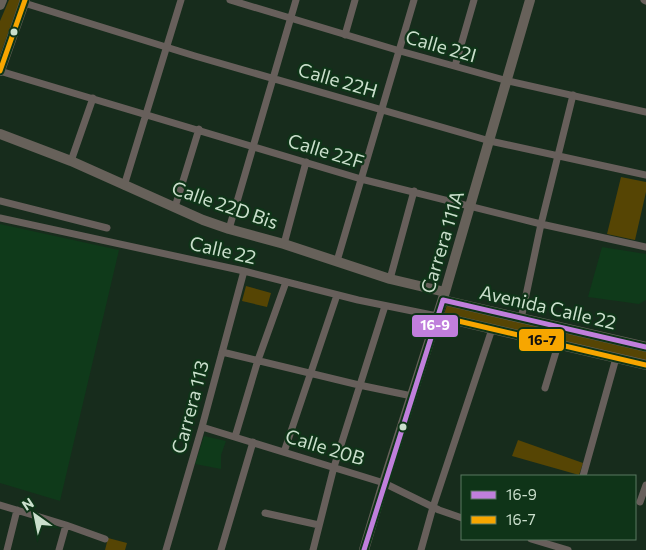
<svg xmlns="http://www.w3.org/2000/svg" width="646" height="550" font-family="Commissioner,sans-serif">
<rect width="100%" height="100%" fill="#172c1c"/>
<path fill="#0f3a1a" d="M0,224L119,250L60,501L0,483Z
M602,247L646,254V300L639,304L588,297Z
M204,436L226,441L221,455V469L195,464Z"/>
<path fill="#564504" d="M9,0H20L0,55V21Z
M621,177L646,182V192L635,240L607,234Z
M246,286L271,293L267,307L242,301Z
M447,305L646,351V362L444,314Z
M518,440L583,463L579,475L512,456Z
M108,538L127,543L125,550H105Z"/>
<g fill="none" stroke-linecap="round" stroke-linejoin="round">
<path stroke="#675f5b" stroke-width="7" d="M230,0L400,51L508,81L646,112
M644,0L646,1
M24,3L195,56L490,141L646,175
M345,35L355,0
M455,66L474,0
M0,71L361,179L541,224L646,247
M71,161L93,98
M124,186L181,0
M0,201L107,228
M175,207L199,129
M0,218L244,271L358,300L437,316
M229,229L296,0
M284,244L306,162
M337,261L414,0
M390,279L414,191
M521,319L541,224L573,95
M222,352L359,385L412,396
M545,388L558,345
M202,427L384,483L439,510L462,518
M235,437L258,360L286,282
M284,452L337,295
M583,476L616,358
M640,502L646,485
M0,505L66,525L105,539
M265,513L319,525
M531,539L568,550
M7,550L17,510
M59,550L66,525
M166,550L202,427L244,271
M221,550L253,442
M313,550L334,467L385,306
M421,550L433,507L492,329"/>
<path stroke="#67615a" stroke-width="10" d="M0,5L2,0
M0,71L25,0
M0,134L71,161L203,220L229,229L284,244L390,279L445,292
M443,300L646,347
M437,316L646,365
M364,550L384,483L445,292L530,0"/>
<defs>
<path id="bus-1" d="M364,550L443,300L646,347"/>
<path id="bus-2" d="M0,71L25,0
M437,316L646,365"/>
</defs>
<use href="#bus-1" stroke="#0f3418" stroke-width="9"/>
<use href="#bus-2" stroke="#0f3418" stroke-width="9"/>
<use href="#bus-1" stroke="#c07fdc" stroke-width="5"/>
<use href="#bus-2" stroke="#f7a600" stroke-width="5"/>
</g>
<g fill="#cadfcc" stroke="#0f3418" stroke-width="2">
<circle cx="14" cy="32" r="4.5"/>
<circle cx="403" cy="427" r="4.5"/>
</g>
<g text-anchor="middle" stroke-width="4.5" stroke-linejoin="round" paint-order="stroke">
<g font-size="19" fill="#cadfcc" stroke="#0f3418">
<text transform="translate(441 46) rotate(16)" y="7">Calle 22I</text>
<text transform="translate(338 80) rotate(16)" y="7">Calle 22H</text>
<text transform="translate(326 151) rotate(17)" y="7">Calle 22F</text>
<text transform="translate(225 205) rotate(19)" y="7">Calle 22D Bis</text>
<text transform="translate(442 242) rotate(-73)" y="7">Carrera 111A</text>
<text transform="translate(223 250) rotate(13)" y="7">Calle 22</text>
<text transform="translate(548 307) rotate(13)" y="7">Avenida Calle 22</text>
<text transform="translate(190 407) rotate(-75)" y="7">Carrera 113</text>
<text transform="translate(325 447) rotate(17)" y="7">Calle 20B</text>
</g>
</g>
<g stroke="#0f3418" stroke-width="2">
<rect x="411" y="314" width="48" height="24" rx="5" fill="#c07fdc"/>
<rect x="518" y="328" width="47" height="24" rx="5" fill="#f7a600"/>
</g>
<g font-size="14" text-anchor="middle" font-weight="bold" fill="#fff">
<text x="435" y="330">16-9</text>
</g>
<g font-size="14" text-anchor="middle" font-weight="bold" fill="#111">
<text x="542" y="345">16-7</text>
</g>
<rect x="461" y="475" width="175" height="65" fill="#0f3418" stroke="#5a7860"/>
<rect x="471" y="491" width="25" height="8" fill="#c07fdc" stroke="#5a7860"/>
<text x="506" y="500" font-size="15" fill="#cadfcc">16-9</text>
<rect x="471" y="516" width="25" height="8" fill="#f7a600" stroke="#5a7860"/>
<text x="506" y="525" font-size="15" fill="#cadfcc">16-7</text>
<g transform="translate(35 515) rotate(327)" stroke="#0f3418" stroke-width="4" paint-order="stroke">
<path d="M0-4L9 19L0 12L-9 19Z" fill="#cadfcc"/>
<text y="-8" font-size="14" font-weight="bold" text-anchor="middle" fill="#cadfcc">N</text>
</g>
</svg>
